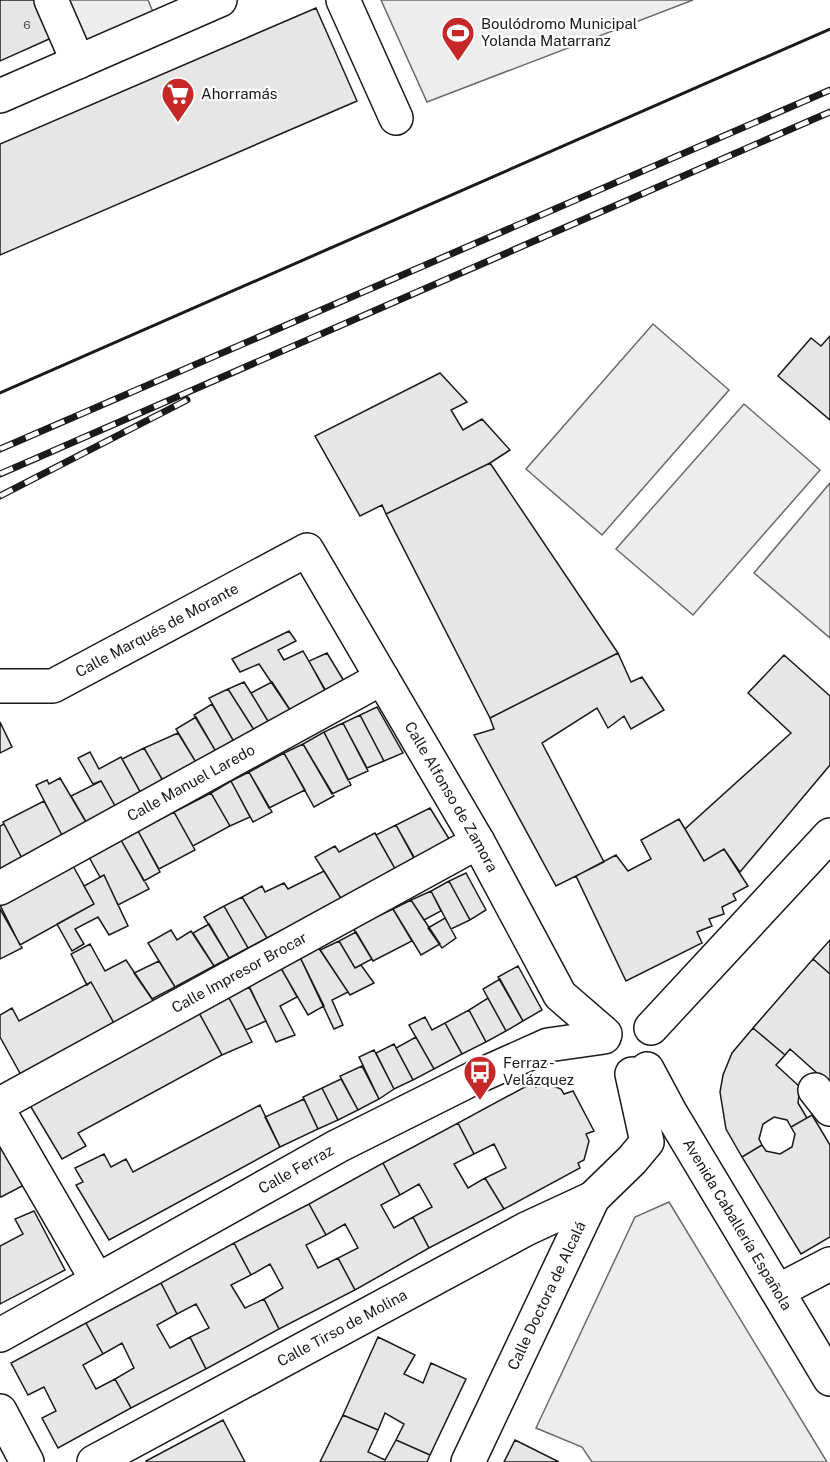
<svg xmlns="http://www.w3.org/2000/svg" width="830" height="1462" font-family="'Public Sans',sans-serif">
<rect width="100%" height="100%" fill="#fff"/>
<path fill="#ededed" stroke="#6a6a6a" stroke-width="1.5" d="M42,0H148L159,26L78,62Z
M381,0H693L427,102Z
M653,324L729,390L602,535L526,469Z
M744,404L820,470L693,615L616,549Z
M830,483V638L754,573Z
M669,1202L827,1462H592L582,1447L536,1428L635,1217Z"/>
<path fill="#e6e6e6" stroke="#1a1a1a" stroke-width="1.5" d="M0,0H42L58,35L0,61Z
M316,8L357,101L0,255V144Z
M830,336V420L778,376L811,338L821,346Z
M440,373L467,402L451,410L463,430L482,419L510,450L490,463L386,514L382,505L360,516L315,436Z
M490,463L618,653L490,718L386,514Z
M289,631L296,641L278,650L284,660L303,651L330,698L296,719L259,664L240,672L232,659Z
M327,653L347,686L328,696L309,661Z
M618,653L631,682L642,677L664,710L631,729L624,716L608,728L597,708L542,743L604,862L556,886L474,735L494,729L490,718Z
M784,655L830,696V765L740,872L724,849L704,861L685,829L791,733L748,693Z
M244,682L251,693L274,731L256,733L228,689Z
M272,682L296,719L274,731L251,693Z
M228,689L256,733L236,745L209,698Z
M212,704L236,745L218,755L194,715Z
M377,707L403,753L384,761L360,715Z
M360,715L384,761L367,768L343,723Z
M196,717L219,757L200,769L176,729Z
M0,722L12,747L0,753Z
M343,723L368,771L348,780L324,732Z
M324,732L351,785L332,794L303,744Z
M178,733L200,769L166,786L144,748Z
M303,744L334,796L314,807L284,753Z
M144,748L166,786L143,797L122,759Z
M90,752L99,769L121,757L143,797L118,811L101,781L93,784L78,758Z
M284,753L305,790L269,808L249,772Z
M249,772L272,812L253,822L231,781Z
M60,778L89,827L65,841L36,785L47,780L49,784Z
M101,781L118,811L89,827L71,796Z
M231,781L250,817L230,826L211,793Z
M211,793L230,826L193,846L174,812Z
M44,801L65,841L24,862L3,822Z
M430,808L451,842L415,860L396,825Z
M174,812L195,850L159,869L138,831Z
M679,819L704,861L724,849L748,886L733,894L736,900L722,907L724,914L709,919L712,926L697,932L702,943L626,981L576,876L616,855L628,871L651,859L641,840Z
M4,824L24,862L0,879V826Z
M396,825L418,864L398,874L376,835Z
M138,831L160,872L144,881L121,840Z
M375,833L398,874L342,900L315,857L335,846L339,852Z
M121,840L149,889L118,905L104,875L100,877L89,857Z
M72,864L94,904L20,945L0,905Z
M324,871L342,900L267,938L242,897L262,886L265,892L284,883L288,889Z
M466,873L486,910L470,920L449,881Z
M104,875L128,926L109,935L98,917L75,929L84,944L72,951L57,924L94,904L84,886Z
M449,881L470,920L451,929L431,891Z
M431,891L441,911L424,920L411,900Z
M242,897L267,938L248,948L224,906Z
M411,900L440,944L421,955L393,909Z
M224,906L248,948L229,958L204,917Z
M0,909L22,948L0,959Z
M393,909L412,941L373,961L353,928Z
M445,918L456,938L442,948L428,928Z
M209,924L229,958L214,966L193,933Z
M171,930L177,940L191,931L214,966L175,987L148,943Z
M356,932L372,959L355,968L339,941Z
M830,940V974L813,959Z
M339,941L355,968L361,965L374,983L350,995L320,950Z
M90,944L105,971L126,960L155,1003L115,1025L91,982L87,985L71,954Z
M317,945L348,992L332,1000L343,1025L334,1029L299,955Z
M299,955L324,1006L308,1015L279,965Z
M813,959L830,974V1091L814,1077L818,1074L790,1049L785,1055L753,1028Z
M159,961L175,987L152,999L134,973Z
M518,966L542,1010L523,1021L498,977Z
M281,968L297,997L280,1006L295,1035L276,1042L248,984Z
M500,979L523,1021L506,1031L483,989Z
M91,982L115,1025L21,1075L0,1037V1015L12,1008L19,1021Z
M249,987L266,1021L246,1030L228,996Z
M228,996L252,1042L222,1055L198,1011Z
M488,998L506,1031L486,1042L469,1010Z
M469,1010L486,1042L462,1054L445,1023Z
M198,1011L222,1055L78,1133L86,1146L62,1159L28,1102Z
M425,1017L432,1030L445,1023L462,1054L434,1069L409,1025Z
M753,1028L785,1055L776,1065L800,1087L798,1103L807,1118L791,1127L787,1120L774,1117L763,1124L759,1139L762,1145L742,1157L726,1129L720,1092L723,1075L732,1053Z
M416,1037L434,1069L413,1080L396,1048Z
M394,1044L413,1080L394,1089L376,1053Z
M374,1050L394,1089L379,1099L359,1057Z
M362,1066L379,1099L358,1110L340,1076Z
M341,1079L358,1110L338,1120L322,1088Z
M534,1082L536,1087L543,1082L561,1089L564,1094L573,1091L594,1131L586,1134L589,1141L584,1160L578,1163L580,1168L504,1209L485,1178L506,1168L494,1144L474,1154L458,1123Z
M322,1088L338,1120L318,1129L303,1097Z
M304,1099L318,1129L280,1147L265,1117Z
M260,1105L280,1147L109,1240L76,1185L83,1182L75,1168L104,1154L111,1167L126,1159L133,1172Z
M812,1115L830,1145V1237L801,1254L742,1157L762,1145L766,1151L780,1154L792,1147L795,1134L791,1127Z
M458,1123L474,1154L454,1164L468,1188L485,1178L504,1209L429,1248L413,1217L432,1207L419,1184L400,1195L383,1163Z
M0,1137L26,1184L1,1197L0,1196Z
M383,1163L400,1195L381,1205L394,1228L413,1217L429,1248L355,1290L338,1258L358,1248L345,1224L326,1235L309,1204Z
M309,1204L326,1235L306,1245L318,1268L338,1258L355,1290L279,1329L264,1299L283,1288L270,1264L251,1275L234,1243Z
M34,1211L65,1270L0,1304V1246L23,1234L15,1219Z
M234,1243L251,1275L231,1285L245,1308L264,1299L279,1329L206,1369L190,1337L209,1328L196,1304L177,1314L161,1283Z
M161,1283L177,1314L157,1325L170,1348L190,1337L206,1369L131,1408L115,1379L134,1368L122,1343L103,1354L86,1323Z
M86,1323L103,1354L83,1365L96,1389L115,1379L131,1408L58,1448L42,1418L56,1411L44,1387L28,1395L11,1363Z
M378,1337L415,1355L404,1374L423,1383L431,1363L466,1379L430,1455L396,1440L404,1424L385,1413L378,1430L343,1415Z
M343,1415L378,1430L368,1452L385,1460L396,1440L430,1455L427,1462H320Z
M223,1420L245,1462H147L146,1461Z
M515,1440L559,1462H504Z"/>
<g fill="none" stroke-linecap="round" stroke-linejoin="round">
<defs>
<g id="minor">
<path d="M51,0L78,62"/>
<path d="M343,0L396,118"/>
<path d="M0,96L220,0"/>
<path id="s1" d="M0,686H53L307,550L478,842L560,995L605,1034"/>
<path id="s2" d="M0,888L382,678"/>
<path d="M651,1028L830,835"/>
<path id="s3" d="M647,1069L670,1112L830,1379"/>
<path d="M815,1090L830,1109"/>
<path id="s4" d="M0,1104L478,842"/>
<path d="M0,1113L97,1280"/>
<path d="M778,1291L830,1264"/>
<path id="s5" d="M0,1335L338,1146L472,1079L548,1045L604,1037"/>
<path d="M0,1411L27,1462"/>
<path id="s6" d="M94,1462L526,1229L593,1198"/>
<path id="s7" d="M468,1462L593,1198L632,1160L647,1142L632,1074"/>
</g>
</defs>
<use href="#minor" stroke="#1a1a1a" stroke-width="36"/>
<use href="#minor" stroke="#fff" stroke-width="33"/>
<defs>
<path id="rail" d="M0,449L830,90
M0,474L830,112
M0,496L187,400"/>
</defs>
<use href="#rail" stroke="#1a1a1a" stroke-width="7"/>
<use href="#rail" stroke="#fff" stroke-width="4.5" stroke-dasharray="14" stroke-linecap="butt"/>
<path stroke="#1a1a1a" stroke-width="3" d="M0,393L830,29"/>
</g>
<defs>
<symbol id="stadium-pin" viewBox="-11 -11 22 30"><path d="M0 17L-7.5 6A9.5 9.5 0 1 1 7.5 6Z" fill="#c62828" stroke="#fff"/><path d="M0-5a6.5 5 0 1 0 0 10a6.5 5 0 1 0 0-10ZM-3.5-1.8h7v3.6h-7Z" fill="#fff"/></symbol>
<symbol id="supermarket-pin" viewBox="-11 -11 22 30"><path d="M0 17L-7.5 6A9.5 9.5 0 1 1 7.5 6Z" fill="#c62828" stroke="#fff"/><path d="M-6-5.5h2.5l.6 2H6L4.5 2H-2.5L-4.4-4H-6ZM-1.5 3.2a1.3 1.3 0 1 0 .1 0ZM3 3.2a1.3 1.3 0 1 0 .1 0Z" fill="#fff"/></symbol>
<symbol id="bus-pin" viewBox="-11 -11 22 30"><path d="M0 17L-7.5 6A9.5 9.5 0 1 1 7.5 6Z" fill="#c62828" stroke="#fff"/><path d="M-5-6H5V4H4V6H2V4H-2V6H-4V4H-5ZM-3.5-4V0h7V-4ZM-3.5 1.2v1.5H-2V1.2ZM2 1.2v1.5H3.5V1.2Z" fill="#fff"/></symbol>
</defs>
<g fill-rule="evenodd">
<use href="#stadium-pin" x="439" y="14" width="38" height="52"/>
<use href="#supermarket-pin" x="159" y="75" width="38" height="52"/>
<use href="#bus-pin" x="461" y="1053" width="38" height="52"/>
</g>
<g text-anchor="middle" stroke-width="4.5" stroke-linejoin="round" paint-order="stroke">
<g font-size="12" fill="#4d4d4d">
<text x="27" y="29">6</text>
</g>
<g font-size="15" fill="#1a1a1a" stroke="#fff" text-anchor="start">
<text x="481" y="29">Boulódromo Municipal<tspan x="481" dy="17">Yolanda Matarranz</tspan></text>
<text x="201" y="99">Ahorramás</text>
<text x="503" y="1068">Ferraz -<tspan x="503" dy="17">Velázquez</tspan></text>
</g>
<g font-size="15" fill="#1a1a1a" stroke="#fff">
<text dy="5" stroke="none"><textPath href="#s1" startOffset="171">Calle Marqués de Morante</textPath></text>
<text dy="5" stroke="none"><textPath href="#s2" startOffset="218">Calle Manuel Laredo</textPath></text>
<text dy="5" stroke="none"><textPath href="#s1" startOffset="627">Calle Alfonso de Zamora</textPath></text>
<text dy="5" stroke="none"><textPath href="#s4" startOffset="273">Calle Impresor Brocar</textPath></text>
<text dy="5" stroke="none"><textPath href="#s5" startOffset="339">Calle Ferraz</textPath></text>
<text dy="5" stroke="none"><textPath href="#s3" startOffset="180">Avenida Caballería Española</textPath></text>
<text dy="5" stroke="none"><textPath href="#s7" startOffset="184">Calle Doctora de Alcalá</textPath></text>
<text dy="5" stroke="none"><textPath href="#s6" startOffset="282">Calle Tirso de Molina</textPath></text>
</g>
</g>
</svg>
